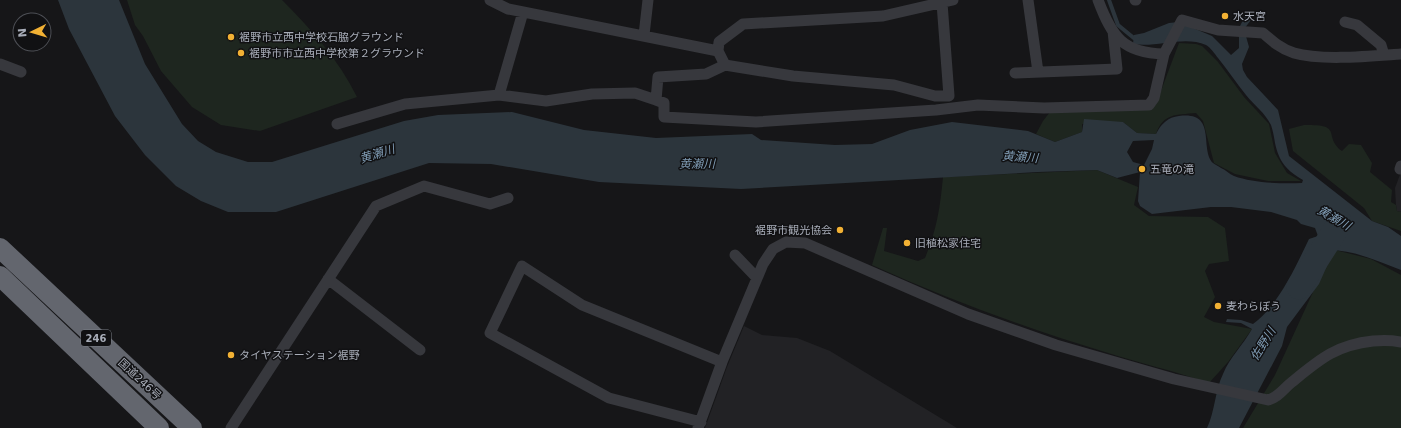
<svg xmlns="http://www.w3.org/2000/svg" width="1401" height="428" font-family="'DejaVu Sans','Noto Sans JP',sans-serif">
<rect width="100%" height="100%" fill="#161618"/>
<path fill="#222225" d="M1401,172V212L1397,211L1396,205L1395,188Z
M744,326L762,335L797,338L830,351L957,428H705L727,367Z"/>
<path fill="#1e261f" d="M127,0H282C311,29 339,60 357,97L260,131L221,125L192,107L161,71L143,36L135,25Z
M1179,43L1196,44L1202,46L1218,62L1244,97L1269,124L1275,153L1287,173L1301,181H1268L1235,174L1214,163L1203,121L1196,113C1176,115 1163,113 1156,134L1137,133L1123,122L1082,124V132L1055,142L1036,134L1043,121L1050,112L1156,104Z
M1304,125C1345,124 1322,136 1342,151L1349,144L1361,145L1372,163L1370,172L1392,190L1391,202L1396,205L1397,211L1401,212V231L1372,221L1364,208L1293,151L1289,129Z
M1097,170L1138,187L1134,205L1149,216L1208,217L1225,228L1229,261L1209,264L1205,271L1215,297L1204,317L1214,322L1252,329L1228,362L1209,383C1175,371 1139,363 1105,352C1026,328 947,299 872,265L883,228H887L884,251L918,261L925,258C937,229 940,208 943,177Z
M1335,250L1371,259L1401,275V428H1243L1275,375L1313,292Z"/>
<path fill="#2c353c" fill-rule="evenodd" d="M58,0H119L145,64L182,124L198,141L216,152L248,162H272L404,121L438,115L512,112L584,130L656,138L752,134L761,140L835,145L872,144L910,130L952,122L1028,131L1055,142L1082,132L1084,119L1123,122L1137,133L1156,134C1161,124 1168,117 1179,116C1218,111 1199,149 1213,163C1215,165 1219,166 1221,168C1226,170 1229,174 1234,176C1253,183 1282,184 1302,183L1303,180C1287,171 1279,162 1275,143C1274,137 1273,131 1271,125C1265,113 1254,105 1246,95C1236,83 1228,70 1218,58C1215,54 1210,47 1206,45C1184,35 1157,48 1133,44L1134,35L1144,33L1169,23L1179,22L1212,36L1231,55L1239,48V28L1245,16L1251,20L1244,29L1249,47L1242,64L1243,70L1247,77L1278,110L1289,156L1372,221L1388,227L1401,236V270C1374,260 1346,246 1317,251L1316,254L1319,263L1327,266L1319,284L1287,327L1282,346L1239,428H1207C1215,411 1215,390 1223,374C1230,357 1243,345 1252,329L1241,323L1226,322L1227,319L1241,320L1253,324C1278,306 1296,266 1309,239L1318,236L1315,228L1301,224L1297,220L1271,212L1231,207H1211L1152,214L1140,206L1138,201L1140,172L1117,178L1097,170L1038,172L741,189L599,182L491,164L429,163L276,212H228L201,201L176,186L145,155L115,116L69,29ZM1154,140L1152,149L1144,165L1133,162L1127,152L1133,141Z"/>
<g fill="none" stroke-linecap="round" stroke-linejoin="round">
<path stroke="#2c353c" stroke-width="4" d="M1109,0L1118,25L1135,39H1138"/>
<path stroke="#2c353c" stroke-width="25" d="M1299,287L1340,223"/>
<path stroke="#37383d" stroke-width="11" d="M490,0L508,9L718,51
M1028,0L1038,72
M1135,0H1136
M942,3L949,96H935L894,85L793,76L725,65L718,51L719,42L743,24L883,16L953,0
M523,12L499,95L546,101L592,94L635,93L656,100
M1345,22L1357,25L1381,45L1384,55
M644,35L648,0
M1164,54L1182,20L1218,30L1263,33C1272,41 1281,49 1294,53C1321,61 1372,56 1401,54
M0,64L21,72
M725,65L706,74L658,77L656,100L664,103V117L756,122L936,110L978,105L1044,108L1149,105L1154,98L1164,54C1123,53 1112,37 1098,0
M1015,73L1117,69L1113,31
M337,124L405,104L499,95
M1400,169L1401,166
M735,255L757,278
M328,279L420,350
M701,422L609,398L490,333L522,266L582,305L722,362
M231,428L376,206L424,186L490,204L508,198
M698,428L722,362L763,264L773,249L786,242L805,243L968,314L1056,345L1174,379L1268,400C1279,397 1283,389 1292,382C1320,359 1336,345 1373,341C1383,340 1391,340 1401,342"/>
<path stroke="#63666e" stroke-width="20" d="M0,248L192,428
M0,276L159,428"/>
</g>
<g fill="#f2b134" stroke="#111113" stroke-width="1.5">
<circle cx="1225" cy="16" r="4"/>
<circle cx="231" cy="37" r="4"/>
<circle cx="241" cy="53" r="4"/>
<circle cx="1142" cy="169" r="4"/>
<circle cx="840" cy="230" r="4"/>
<circle cx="907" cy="243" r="4"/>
<circle cx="1218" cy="306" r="4"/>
<circle cx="231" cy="355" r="4"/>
</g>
<g text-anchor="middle" stroke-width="3" stroke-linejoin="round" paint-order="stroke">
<rect fill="#111113" stroke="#7b7e86" stroke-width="1" x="81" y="330" width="30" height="16" rx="3"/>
<g font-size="10" font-weight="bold" fill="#a8adb8">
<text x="96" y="342">246</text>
</g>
<g font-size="11" fill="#a8adb8" stroke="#111113" text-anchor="start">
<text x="1233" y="20">水天宮</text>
<text x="239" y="41">裾野市立西中学校石脇グラウンド</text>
<text x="249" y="57">裾野市市立西中学校第２グラウンド</text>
<text x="1150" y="173">五竜の滝</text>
<text x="832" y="234" text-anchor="end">裾野市観光協会</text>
<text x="915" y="247">旧植松家住宅</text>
<text x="1226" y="310">麦わらぼう</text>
<text x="239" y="359">タイヤステーション裾野</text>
</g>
<g font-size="11" fill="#a8adb8" stroke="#111113">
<text transform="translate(140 379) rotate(43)" y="4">国道246号</text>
</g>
<g font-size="12" font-style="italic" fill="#7f9bb3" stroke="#111113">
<text transform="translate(377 154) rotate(-17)" y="4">黄瀬川</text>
<text transform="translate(1020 157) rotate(4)" y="4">黄瀬川</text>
<text x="697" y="168">黄瀬川</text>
<text transform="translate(1334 218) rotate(30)" y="4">黄瀬川</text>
<text transform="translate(1263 344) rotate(-58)" y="4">佐野川</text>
</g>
</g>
<g transform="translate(32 32) rotate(265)"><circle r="19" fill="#111113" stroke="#4d4f55"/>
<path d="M0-3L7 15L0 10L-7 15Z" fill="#f2b134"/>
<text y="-6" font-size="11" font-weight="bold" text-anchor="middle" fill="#a8adb8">N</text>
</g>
</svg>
